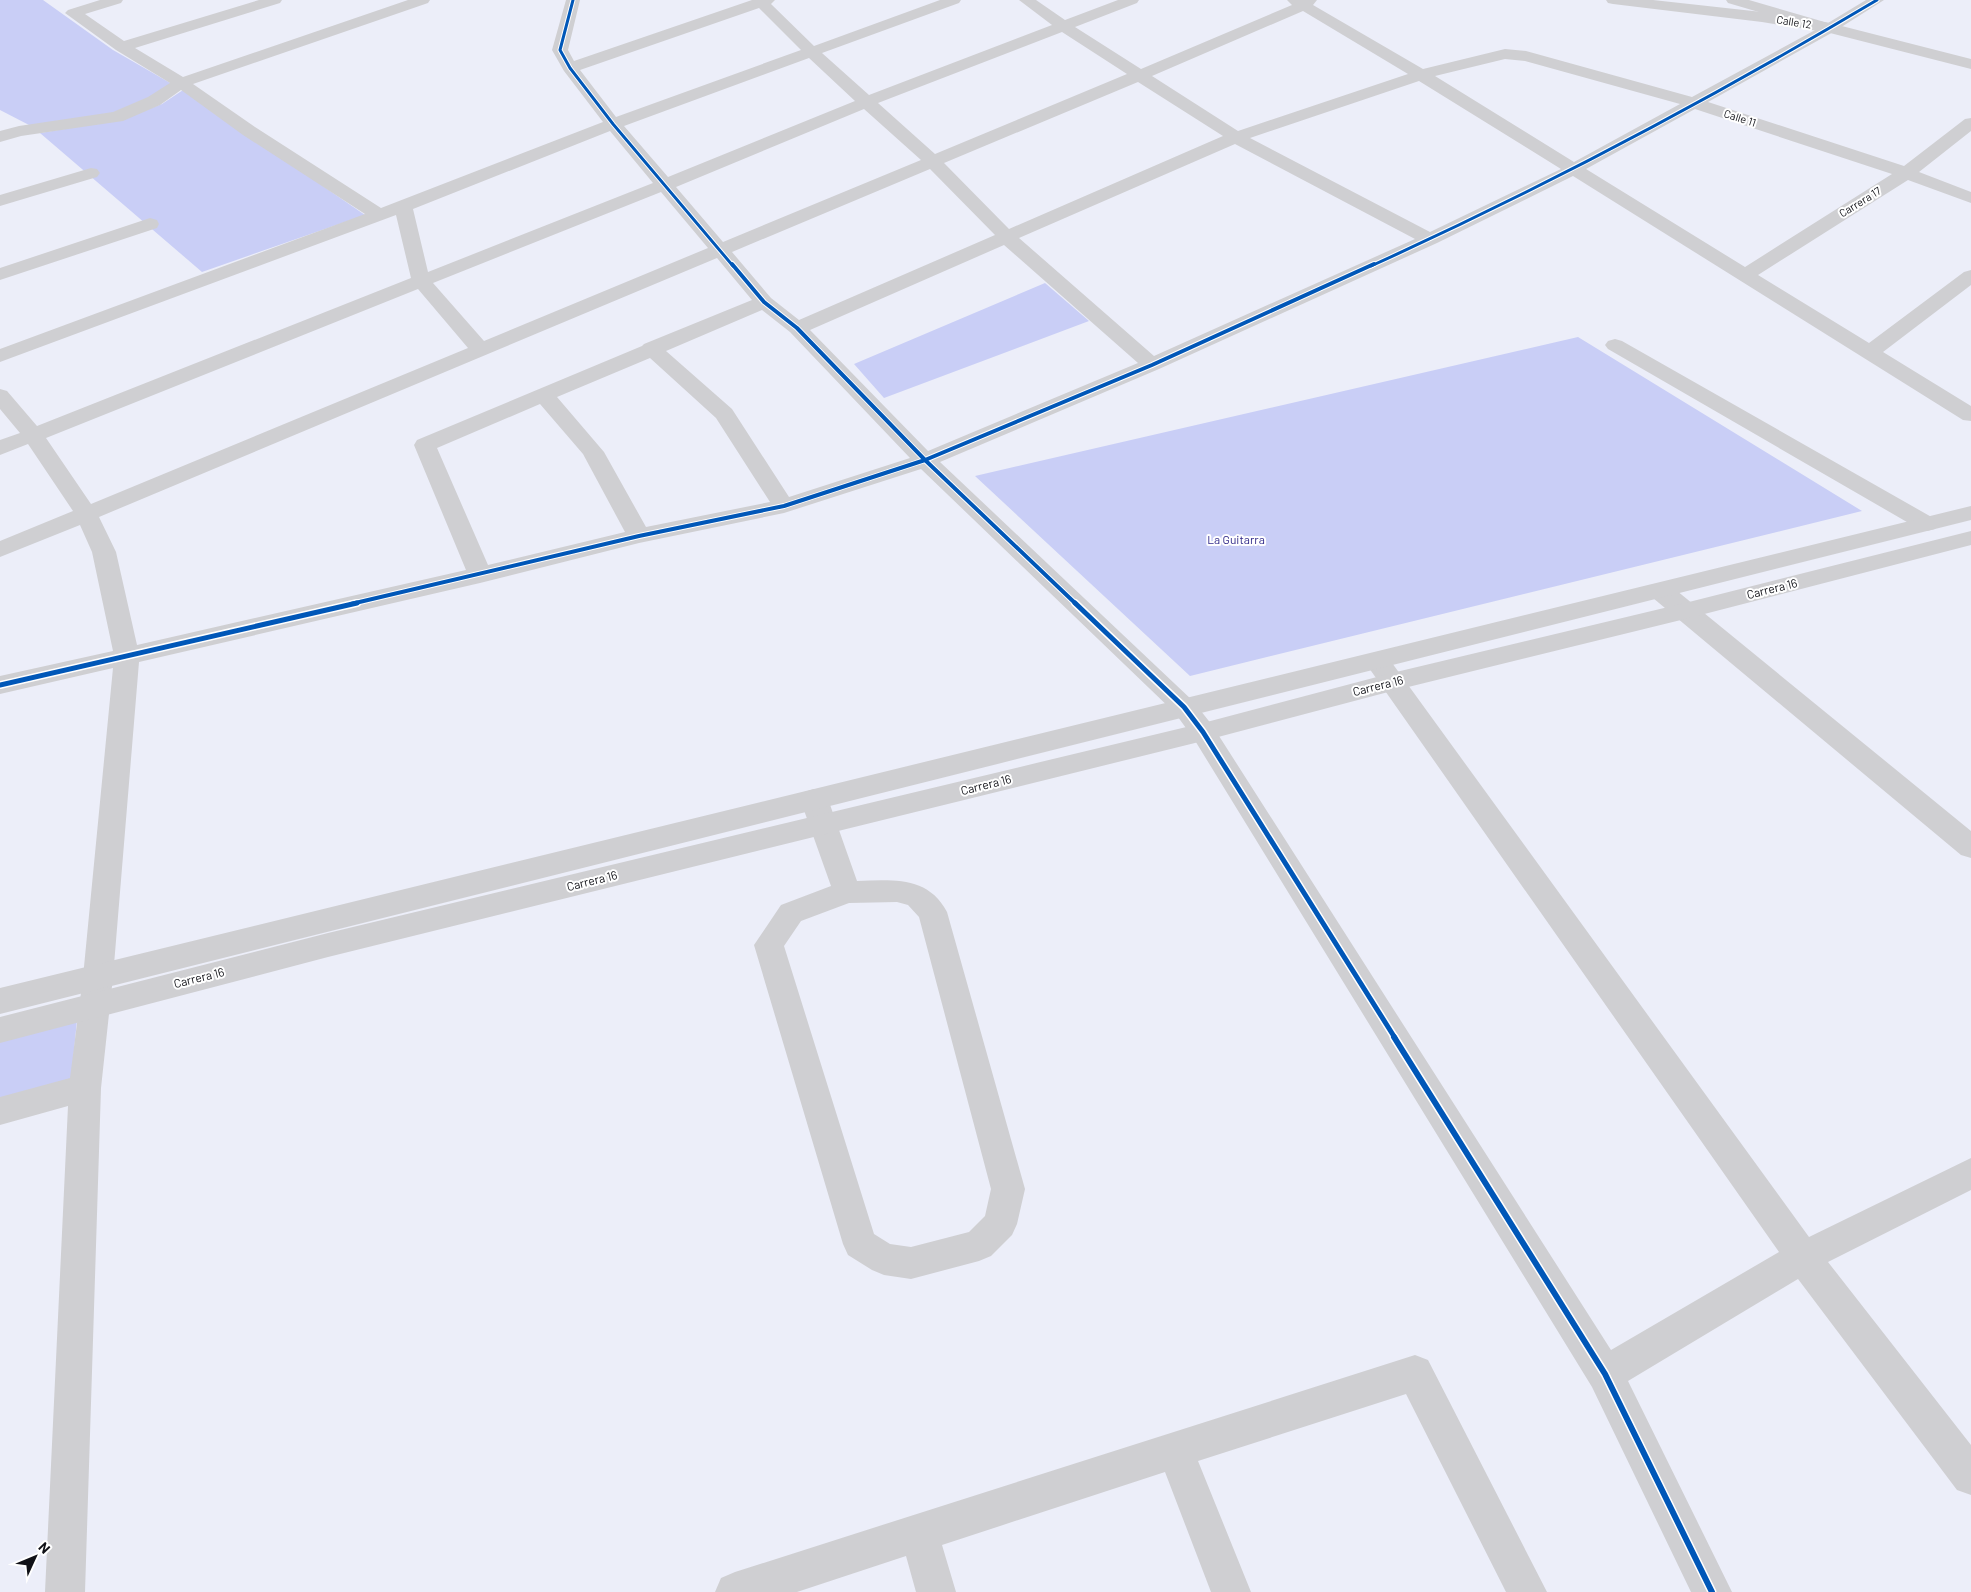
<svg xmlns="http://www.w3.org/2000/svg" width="1971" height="1592" font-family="Barlow,sans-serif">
<rect width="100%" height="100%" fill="#eceef9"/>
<path fill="#c9cef6" d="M0,0H43L113,50L172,84L148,99L115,114L31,126L0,110Z
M183,90L365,215L202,272L40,133L120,120L162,104Z
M1045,283L1089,321L884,398L854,364Z
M1578,337L1862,511L1190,676L975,476Z
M77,1020L71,1081L0,1100V1040Z"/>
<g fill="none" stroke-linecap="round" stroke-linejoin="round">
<path fill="#cfcfd2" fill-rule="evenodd" d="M100,0H123L121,3L85,14L124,41L259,0H282L280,3L135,48L183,77L408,0H430L428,3L193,84L255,127L381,208L603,122L564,71L552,50L566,0H580L568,50L574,61L752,0H775L771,4L814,46L940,0H961L959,3L822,53L869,95L1052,25L1019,0H1036L1065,20L1118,0H1139L1137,3L1075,27L1141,69L1292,5L1287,0H1317L1313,5L1423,69L1505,49L1526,51L1692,97L1817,29L1728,3L1726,0H1749L1828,23L1866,0H1884L1835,31L1708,102L1904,166L1965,119L1971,118V131L1919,172L1971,192V203L1908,180L1758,275L1869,343L1964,272L1971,270V285L1883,352L1971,406V421L1963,420L1573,176L1437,243L1159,369L940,462L1193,701L1212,725L1611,1350L1779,1252L1369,668L1365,662L1369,656L1378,653L1387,656L1809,1237L1971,1158V1190L1828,1262L1971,1445V1495L1957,1490L1798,1279L1628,1381L1732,1592H1691L1592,1387L1194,739L1175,713L921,469L784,513L639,543L480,583L139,662L113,977L101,1088L85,1592H45L68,1106L0,1125V1097L70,1078L83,977L113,668L0,694V676L113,651L92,552L80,525L0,557V541L73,511L28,444L0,455V440L20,433L0,409V389L7,391L37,426L411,278L396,215L0,362V349L365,214L243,135L181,90L160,105L123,121L21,136L0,142V131L19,126L113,112L148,97L170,83L116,50L65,13L68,10ZM759,8L801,50L616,117L580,70ZM1303,11L1408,74L1238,131L1152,76ZM1062,32L1127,74L935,154L878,103ZM809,58L855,101L668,177L624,126ZM1505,59L1525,61L1680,104L1574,162L1435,76ZM1419,81L1561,169L1430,232L1250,138ZM1138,82L1223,136L1009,229L944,163ZM864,109L921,160L723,242L676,187ZM1695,109L1892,174L1745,267L1586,169ZM610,131L653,183L428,272L413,209ZM1235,144L1415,239L1154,356L1019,238ZM930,169L995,235L799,320L771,298L732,252ZM661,192L708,248L484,341L433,283ZM1004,245L1138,363L928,451L810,330ZM717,258L752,300L644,344L642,346L417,440L414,445L466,570L137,645L116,552L99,517ZM418,289L468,348L91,504L46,438ZM762,310L790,332L910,458L789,497L732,409L666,351ZM650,358L716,418L770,502L646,527L604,452L557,397ZM540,404L583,454L625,532L488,565L437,448Z
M91,168L97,169L100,173L97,177L0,206V195Z
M150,218L157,220L159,224L157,228L0,280V268Z
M1615,339L1622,341L1935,519L1939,524L1935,529L1927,531L1919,529L1608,349L1605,345L1608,341Z
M1662,584L1671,586L1971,831V858L1961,855L1653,598L1650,592L1653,586Z
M814,789L824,792L828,799L857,881C893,880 928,876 947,912L1025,1189L1017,1224L1012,1235L991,1256L979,1261L911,1279L884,1275L872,1270L848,1255L843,1244L754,945L781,905L831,886L800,799L804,792ZM897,902L908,905L919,917L991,1189L985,1216L969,1232L911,1247L890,1244L874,1234L784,946L801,921L849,903Z
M1415,1355L1428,1360L1547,1592H1506L1406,1394L1198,1461L1251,1592H1211L1165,1472L942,1545L956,1592H916L906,1556L797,1592H715L721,1578L735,1572Z"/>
<path fill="#cfcfd2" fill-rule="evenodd" d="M1606,0H1653L1762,12L1830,23L1971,59V69L1830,33L1762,22L1613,4L1608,3Z
M1971,506V520L0,1014V988Z
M1971,531V545L1685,619L1392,691L1203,741L328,957L0,1043V1017L328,933L1203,723L1392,673L1685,603Z"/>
<defs>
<path id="cycleway-far3" d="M573,0L560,50L570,68L613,124L733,266
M1371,266C1545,187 1714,97 1877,0"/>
<path id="cycleway-far2" d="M732,264L764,302L797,328L925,460L1076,604
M351,604L639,536L784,506L925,460L1152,365L1374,264"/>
<path id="cycleway-far1" d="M1075,603L1184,707L1203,732L1395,1038
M0,685L357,603"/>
<path id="cycleway" d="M1394,1037L1605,1374L1712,1592"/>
</defs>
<use href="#cycleway-far3" stroke="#fff" stroke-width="5"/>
<use href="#cycleway-far2" stroke="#fff" stroke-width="6"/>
<use href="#cycleway-far1" stroke="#fff" stroke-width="8"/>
<use href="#cycleway" stroke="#fff" stroke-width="9"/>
<use href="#cycleway-far3" stroke="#0057b8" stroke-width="3"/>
<use href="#cycleway-far2" stroke="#0057b8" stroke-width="4"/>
<use href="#cycleway-far1" stroke="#0057b8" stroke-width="5"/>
<use href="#cycleway" stroke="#0057b8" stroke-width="6"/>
</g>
<g text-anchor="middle" stroke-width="4" stroke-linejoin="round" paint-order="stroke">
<g font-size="11" fill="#101117" stroke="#fff">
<text transform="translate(1794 22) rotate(9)" y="4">Calle 12</text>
<text transform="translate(1740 118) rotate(18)" y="4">Calle 11</text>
<text transform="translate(1860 202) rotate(-32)" y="4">Carrera 17</text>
</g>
<g font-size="12" fill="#302989" stroke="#fff">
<text x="1236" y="544">La Guitarra</text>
</g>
<g font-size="12" fill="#101117" stroke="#fff">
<text transform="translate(1772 589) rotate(-14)" y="4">Carrera 16</text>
<text transform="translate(1378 686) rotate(-14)" y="4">Carrera 16</text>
<text transform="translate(986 785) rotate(-14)" y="4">Carrera 16</text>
<text transform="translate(592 881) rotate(-14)" y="4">Carrera 16</text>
<text transform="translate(199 978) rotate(-14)" y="4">Carrera 16</text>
</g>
</g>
<g transform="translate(35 1557) rotate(46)" stroke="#ffffff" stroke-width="4" paint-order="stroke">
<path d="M0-4L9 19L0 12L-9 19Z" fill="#101117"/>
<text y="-8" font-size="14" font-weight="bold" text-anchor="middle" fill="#101117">N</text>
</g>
</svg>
